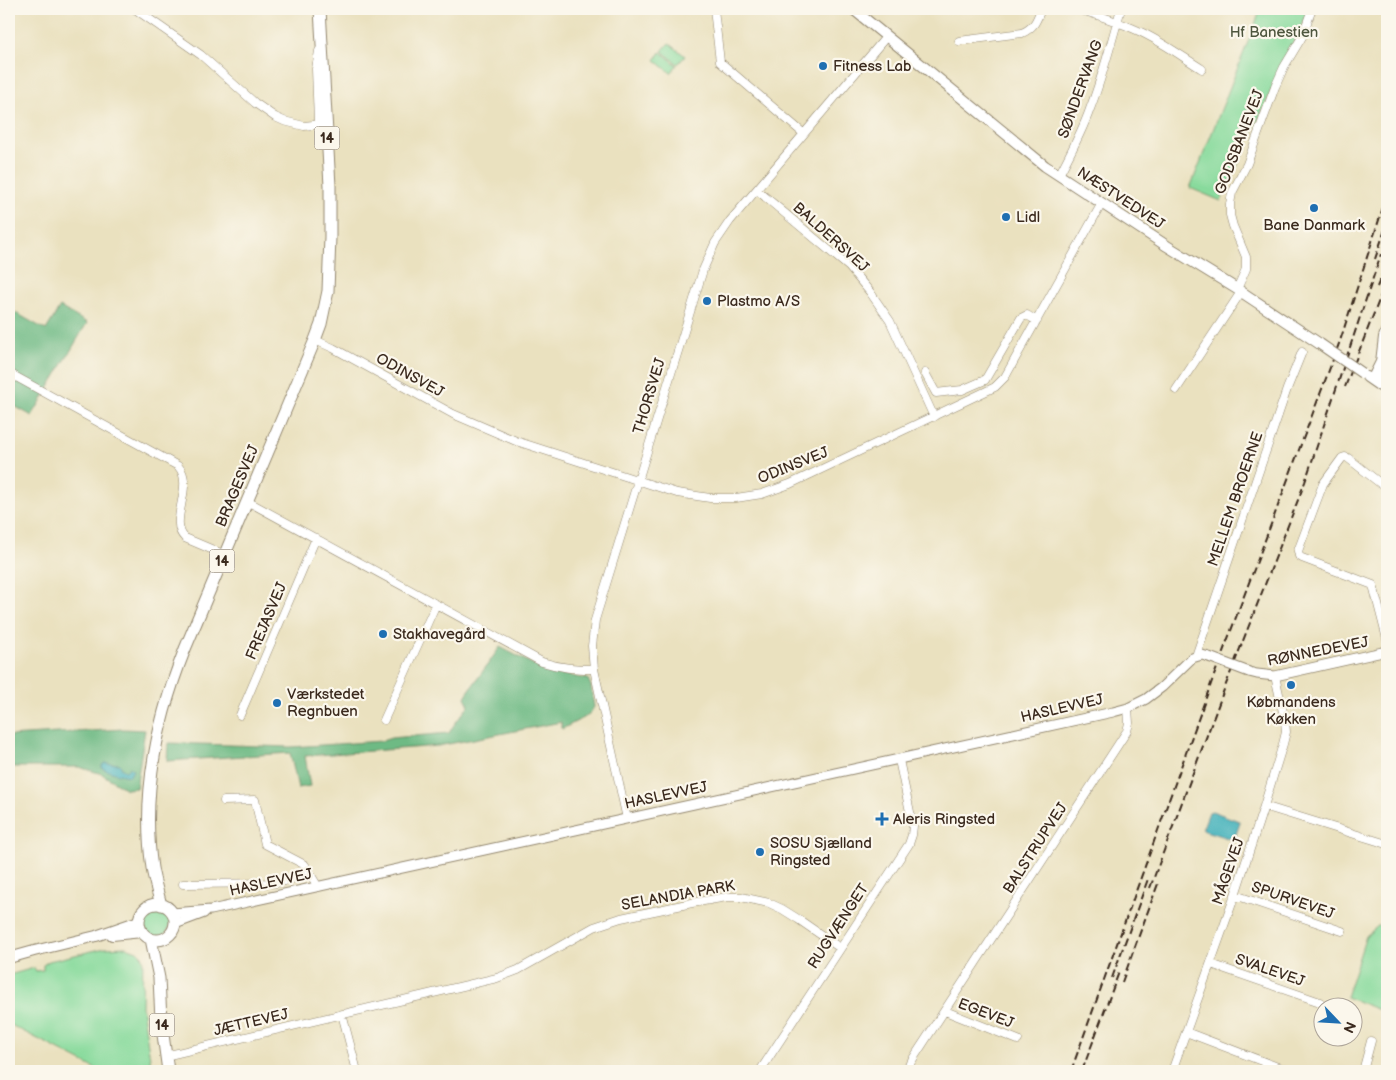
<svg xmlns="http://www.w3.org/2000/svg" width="1396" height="1080" font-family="'Balsamiq Sans',sans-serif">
<rect width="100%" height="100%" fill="#fbf7ec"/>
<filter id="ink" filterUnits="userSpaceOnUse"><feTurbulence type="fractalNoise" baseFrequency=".02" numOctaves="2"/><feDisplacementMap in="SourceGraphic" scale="10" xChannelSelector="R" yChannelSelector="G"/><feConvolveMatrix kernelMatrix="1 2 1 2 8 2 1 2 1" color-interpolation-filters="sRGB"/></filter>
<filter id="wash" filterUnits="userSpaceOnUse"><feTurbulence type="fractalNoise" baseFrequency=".0096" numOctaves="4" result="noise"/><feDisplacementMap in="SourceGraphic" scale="20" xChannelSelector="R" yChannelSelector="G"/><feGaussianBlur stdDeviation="1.12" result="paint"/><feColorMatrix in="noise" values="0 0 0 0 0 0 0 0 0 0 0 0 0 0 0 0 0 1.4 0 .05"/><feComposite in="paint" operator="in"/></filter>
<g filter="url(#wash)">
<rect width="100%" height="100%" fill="#eae1bf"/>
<path fill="#88da9c" stroke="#62825d" d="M1261,9H1309L1221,201L1190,188Z
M669,43L685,56L678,64L662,51Z
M661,52L677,65L671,73L655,60Z
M144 923a13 13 0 1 1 26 0a13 13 0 1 1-26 0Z
M1385,920H1387V1013L1346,997L1366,936Z
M126,947L137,951L143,957L142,1007L152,1071H100L9,1024V975L34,968L36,971L43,970V965L49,961L105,948Z"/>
<path fill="#6eba84" stroke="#547251" d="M60,307L87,323L32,416L9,403V309L46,330Z
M500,647L548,672L588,679L591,686L594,707L589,715L562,729L561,722L438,746L305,756L310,786L298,788L290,753L167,761L168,743L291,747L382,741L391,738L449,733C454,723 463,714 469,705L465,697L468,692Z
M123,729L145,730L136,788L126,789L102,774L79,767H9V736Z"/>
<path fill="#40b0ba" stroke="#3e6d6c" d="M105,763L120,764L122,769L126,771L130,767L133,770L130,776C124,776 106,771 102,768V765Z
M1212,811L1239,821L1240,823L1234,840L1202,830L1209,812Z"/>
</g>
<g filter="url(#ink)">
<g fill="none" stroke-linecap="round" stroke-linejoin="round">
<defs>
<path id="minor" d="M135,9L201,55L255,103L275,117L284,121L304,126L322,124L326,128V130
M714,9L720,62L803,133
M1078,9C1101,16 1123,23 1145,34C1165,44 1183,57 1202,69
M959,41L1022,33C1034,28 1037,20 1041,9
M316,125L318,121L316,69L319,51
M1059,175C1070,154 1082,132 1090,109C1103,76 1111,42 1121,9
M757,190L849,267L870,292L890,321L934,417
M1237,289L1246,269V257L1233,226L1230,215V204L1232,193L1247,164L1275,87L1284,67L1302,37L1312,9
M315,340L333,348L453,414L516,441L677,493L710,498H736L762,494L790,484L995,387L1005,377L1102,203
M9,373L178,466C196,485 167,522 185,538L225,555
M925,373L936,393L962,390L985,380L1021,318L1027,315L1037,321
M1176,390L1241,292
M1381,484L1348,458L1345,457L1342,458L1323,484L1298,551L1299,556L1302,558L1373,585L1387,639
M247,501L542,662C561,668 575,669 594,669
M1196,656L1287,389L1302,352
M240,715L316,538
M384,720L436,604
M224,801L255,800L265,844L305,865L318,887
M1264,806L1387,844
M627,819L594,669L592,646L595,620L703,270L715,243L730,221L886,37
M183,884L277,883L311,874
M1235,895L1342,931
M1211,964L1320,1002
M945,1011L1018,1040
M342,1014L357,1071
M1186,1032L1288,1071
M165,1056L497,978L518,970L594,927L621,918L692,903L727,897H741L769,903L782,909L798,919L840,948
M760,1071L909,844L912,835L913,826L899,760
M905,1071L1127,731L1129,723L1128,708
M1172,1071L1235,895L1264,806L1283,744L1286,732L1285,721L1275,676
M1363,1071L1371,1041"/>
<path id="tertiary" d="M1249,672L1257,674L1275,676L1387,651
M172,913L211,910L1113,712L1128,708L1146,699L1162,687L1192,658L1202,655L1209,657
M175,924L204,913"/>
<path id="secondary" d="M853,9L1045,166L1167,246L1237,289L1320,344
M1367,377L1380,386L1387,372
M1372,380L1381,362L1384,337L1387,329
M112,935L142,932
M9,958L34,951L96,936L139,921"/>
<path id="primary" d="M139 922a18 18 0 1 1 36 0a18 18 0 1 1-36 0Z
M161,905C158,893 154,880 152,868C141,794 158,717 185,649L315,340L321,324L328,291L330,237V186L320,9
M151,939L159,978L161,1020L168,1071"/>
</defs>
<use href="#minor" stroke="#92866e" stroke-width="9"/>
<use href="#tertiary" stroke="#92866e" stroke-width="11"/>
<use href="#secondary" stroke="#92866e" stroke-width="12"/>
<use href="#primary" stroke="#92866e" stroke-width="13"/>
<use href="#minor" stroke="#fff" stroke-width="8"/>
<use href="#tertiary" stroke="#fff" stroke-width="9"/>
<use href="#secondary" stroke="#fff" stroke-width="10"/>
<use href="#primary" stroke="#fff" stroke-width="11"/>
<path stroke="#3b2a1e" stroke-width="2" stroke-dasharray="8 4" stroke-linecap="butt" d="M1375,259L1387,224
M1377,287L1387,263
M1345,387L1387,280
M1150,888L1225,687L1305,482L1381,254
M1112,978L1148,879
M1122,982L1159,881
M1071,1071L1212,681L1340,341L1387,195
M1082,1071L1119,972"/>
<defs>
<path id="tertiary-bridge" d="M1209,657L1249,672"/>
<path id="secondary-bridge" d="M1320,344L1362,373"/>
</defs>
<use href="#tertiary-bridge" stroke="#92866e" stroke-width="11" stroke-linecap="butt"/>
<use href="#secondary-bridge" stroke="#92866e" stroke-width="12" stroke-linecap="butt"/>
<use href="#tertiary-bridge" stroke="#fff" stroke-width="9"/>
<use href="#secondary-bridge" stroke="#fff" stroke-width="10"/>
</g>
</g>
<g fill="#1f6fb2" stroke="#fbf7ec" stroke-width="2">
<circle cx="823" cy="66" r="5"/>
<circle cx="1314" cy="208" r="5"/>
<circle cx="1006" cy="217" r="5"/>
<circle cx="707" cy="301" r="5"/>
<circle cx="383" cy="634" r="5"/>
<circle cx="1291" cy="685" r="5"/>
<circle cx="277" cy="703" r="5"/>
<path d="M879.5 811.5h5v5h5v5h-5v5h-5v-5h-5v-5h5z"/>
<circle cx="760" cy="852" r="5"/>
</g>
<g text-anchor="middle" stroke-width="4.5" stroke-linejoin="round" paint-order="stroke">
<g fill="#fbf7ec" stroke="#75685c" stroke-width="1">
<rect x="314.5" y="126.5" width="25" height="23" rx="4"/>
<rect x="209.5" y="549.5" width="25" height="23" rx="4"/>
<rect x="149.5" y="1013.5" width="25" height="23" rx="4"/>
</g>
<g font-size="14" font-weight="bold" fill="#3b2a1e">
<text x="327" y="143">14</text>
<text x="222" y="566">14</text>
<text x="162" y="1030">14</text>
</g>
<g font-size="15" fill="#4e563e" stroke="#fbf7ec">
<text x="1274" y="37">Hf Banestien</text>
</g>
<g font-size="15" fill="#3b2a1e" stroke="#fbf7ec" text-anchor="start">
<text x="833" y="71">Fitness Lab</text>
<text x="1016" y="222">Lidl</text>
<text x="1314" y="230" text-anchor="middle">Bane Danmark</text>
<text x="717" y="306">Plastmo A/S</text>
<text x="393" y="639">Stakhavegård</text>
<text x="287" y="699">Værkstedet<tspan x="287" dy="17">Regnbuen</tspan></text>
<text x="1291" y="707" text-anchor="middle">Købmandens<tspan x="1291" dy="17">Køkken</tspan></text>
<text x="893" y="824">Aleris Ringsted</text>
<text x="770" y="848">SOSU Sjælland<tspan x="770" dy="17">Ringsted</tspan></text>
</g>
<g font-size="15" fill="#3b2a1e" stroke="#fbf7ec">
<text transform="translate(1080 89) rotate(-70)" y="5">SØNDERVANG</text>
<text transform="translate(1239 142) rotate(-69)" y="5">GODSBANEVEJ</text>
<text transform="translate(1121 198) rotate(33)" y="5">NÆSTVEDVEJ</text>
<text transform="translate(831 237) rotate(42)" y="5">BALDERSVEJ</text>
<text transform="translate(410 375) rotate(29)" y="5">ODINSVEJ</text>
<text transform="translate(649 396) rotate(-73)" y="5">THORSVEJ</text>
<text transform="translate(793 465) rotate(-22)" y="5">ODINSVEJ</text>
<text transform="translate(237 486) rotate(-67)" y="5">BRAGESVEJ</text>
<text transform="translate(1235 499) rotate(-71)" y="5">MELLEM BROERNE</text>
<text transform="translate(266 621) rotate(-67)" y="5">FREJASVEJ</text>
<text transform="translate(1318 651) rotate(-11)" y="5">RØNNEDEVEJ</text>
<text transform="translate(1062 708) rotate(-13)" y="5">HASLEVVEJ</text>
<text transform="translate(666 795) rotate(-12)" y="5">HASLEVVEJ</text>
<text transform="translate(1035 848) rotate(-57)" y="5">BALSTRUPVEJ</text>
<text transform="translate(1228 871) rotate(-71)" y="5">MÅGEVEJ</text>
<text transform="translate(271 882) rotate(-12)" y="5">HASLEVVEJ</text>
<text transform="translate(678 895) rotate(-10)" y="5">SELANDIA PARK</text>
<text transform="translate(1293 900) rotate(19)" y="5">SPURVEVEJ</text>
<text transform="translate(838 926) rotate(-57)" y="5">RUGVÆNGET</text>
<text transform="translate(1270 970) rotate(19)" y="5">SVALEVEJ</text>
<text transform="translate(986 1013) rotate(21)" y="5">EGEVEJ</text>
<text transform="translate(251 1022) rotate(-13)" y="5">JÆTTEVEJ</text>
</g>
</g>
<rect width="1396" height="1080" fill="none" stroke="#fbf7ec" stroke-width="30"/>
<g transform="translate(1338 1022) rotate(115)"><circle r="24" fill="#fbf7ec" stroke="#aea59a"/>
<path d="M0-4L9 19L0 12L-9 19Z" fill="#1f6fb2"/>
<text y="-8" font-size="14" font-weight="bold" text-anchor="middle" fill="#3b2a1e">N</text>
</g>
</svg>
